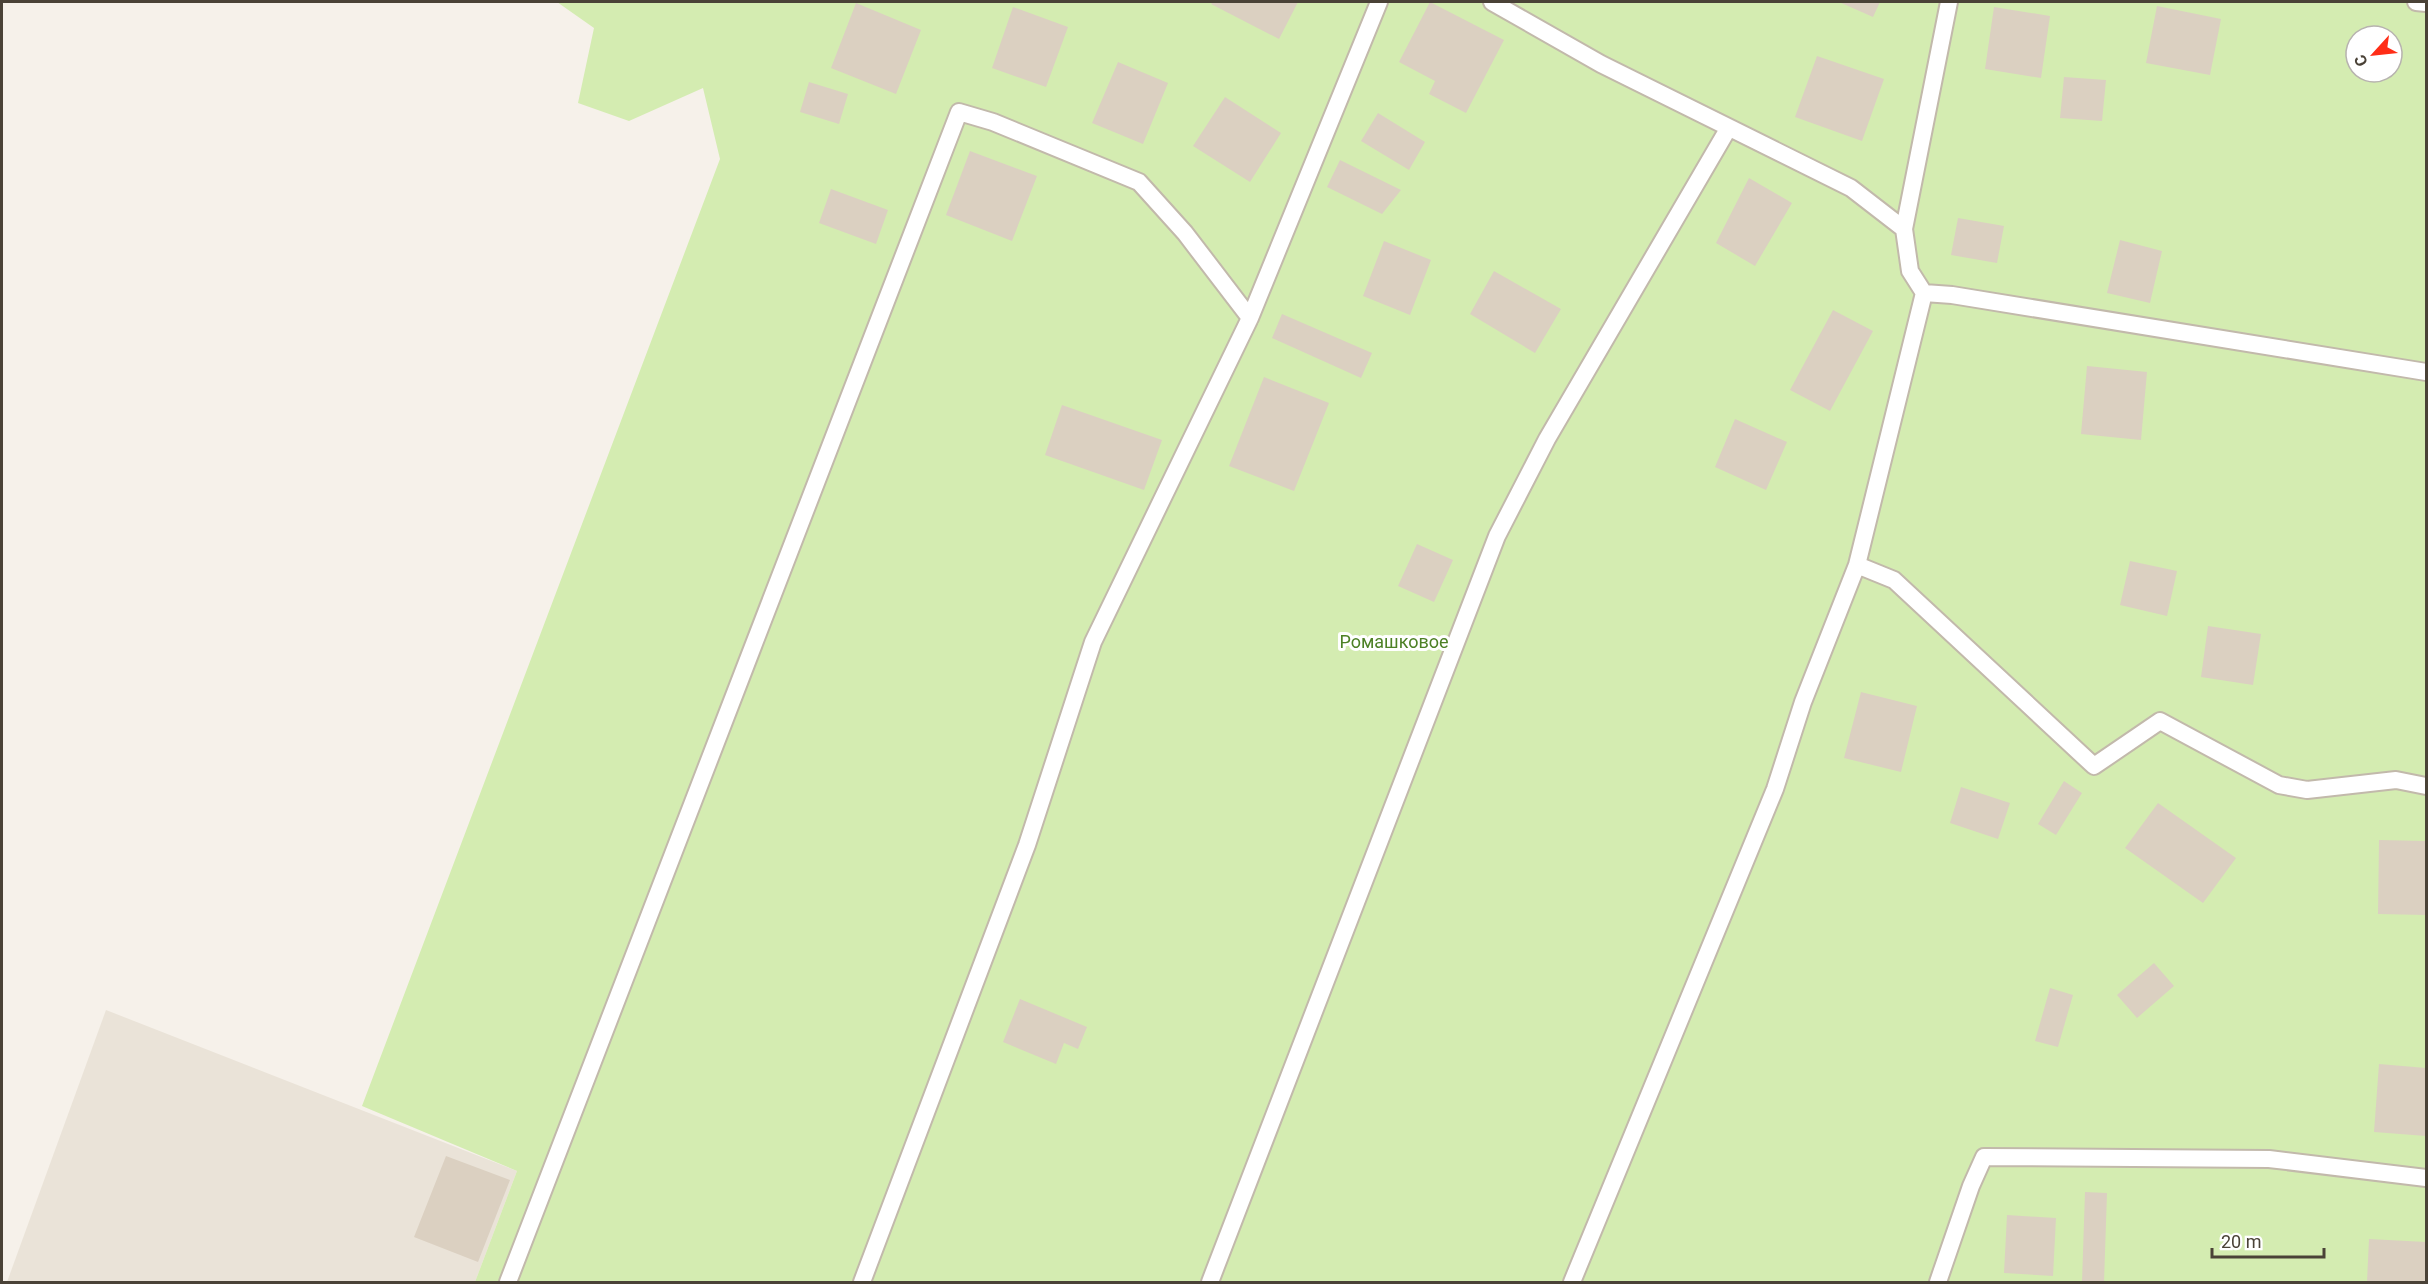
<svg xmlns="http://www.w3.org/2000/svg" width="2428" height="1284" font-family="Roboto,sans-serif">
<rect width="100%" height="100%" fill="#f6f1ea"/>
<path fill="#eae3d8" d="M106,1010L517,1171L475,1282H7Z"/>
<path fill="#d4ecb1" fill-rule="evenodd" d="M557,2H2426V1282H475L517,1171L362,1106L720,159L703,88L629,121L578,103L594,28ZM2356,36H2392V72H2356Z"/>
<path fill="#dbd0c1" d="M1213,2H1298L1279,39L1211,4Z
M1430,2L1504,40L1466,113L1429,94L1435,81L1399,62Z
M1839,2H1880L1873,17Z
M856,3L921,30L896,94L831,68Z
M2157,6L2221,19L2210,75L2146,63Z
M1013,7L1068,27L1046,87L992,68Z
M1994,7L2050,16L2041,78L1985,69Z
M1817,56L1884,79L1862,141L1795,117Z
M1118,62L1168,83L1143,144L1092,123Z
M2064,77L2106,80L2102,121L2060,118Z
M809,82L848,94L839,124L800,112Z
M1225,97L1281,133L1250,182L1193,146Z
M1378,113L1425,142L1409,170L1361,141Z
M970,151L1037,176L1012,241L946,215Z
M1340,160L1401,190L1382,214L1327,187Z
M1749,178L1792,203L1755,266L1716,243Z
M831,189L888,210L876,244L819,223Z
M1958,218L2004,226L1997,263L1951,255Z
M2120,240L2162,251L2150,303L2107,293Z
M1384,241L1431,260L1410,315L1363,296Z
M1494,271L1561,309L1535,353L1470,314Z
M1833,310L1873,331L1830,411L1790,390Z
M1282,314L1372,353L1361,378L1272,338Z
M2087,366L2147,372L2141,440L2081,434Z
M1264,377L1329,403L1294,491L1229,466Z
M1062,405L1162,440L1144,490L1045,455Z
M1735,419L1787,442L1766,490L1715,467Z
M1417,544L1453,560L1434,602L1398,586Z
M2130,561L2177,571L2167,616L2120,605Z
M2208,626L2261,634L2253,685L2201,677Z
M1861,692L1917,706L1901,772L1844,758Z
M2064,781L2082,793L2056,835L2038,824Z
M1961,787L2010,803L1998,839L1950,823Z
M2158,803L2236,858L2203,903L2125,848Z
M2379,840L2426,841V915L2378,914Z
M2154,963L2174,986L2137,1018L2117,995Z
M2050,988L2073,995L2058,1047L2035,1041Z
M1020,999L1087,1027L1078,1049L1064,1043L1056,1064L1003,1042Z
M2379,1064L2426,1068V1136L2374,1132Z
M446,1156L510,1180L478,1262L414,1237Z
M2085,1192L2107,1193L2104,1282H2082Z
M2007,1215L2056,1218L2053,1276L2004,1273Z
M2369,1239L2426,1242V1282H2367Z"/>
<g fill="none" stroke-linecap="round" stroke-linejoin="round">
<defs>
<path id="service" d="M1492,2L1601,64L1851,188L1904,229
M2416,2L2426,3
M1924,293L1952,295L2426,372
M1857,565L1894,580L2094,766L2160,721L2279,785L2307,790L2396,780L2426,786
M508,1282L959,112L993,122L1139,182L1185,233L1250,318
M862,1282L1027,845L1093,642L1250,318L1379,2
M1210,1282L1497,536L1547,439L1728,129
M1572,1282L1775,789L1803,702L1857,565L1924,293L1910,271L1904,229L1949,2
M1938,1282L1971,1186L1984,1157L2269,1159L2426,1178"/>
</defs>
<use href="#service" stroke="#c2b9ab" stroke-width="20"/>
<use href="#service" stroke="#fff" stroke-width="16"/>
</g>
<g text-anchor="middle" stroke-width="6" stroke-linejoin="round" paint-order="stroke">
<g font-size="18" fill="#4d8126" stroke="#fff">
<text x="1394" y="648">Ромашковое</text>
</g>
</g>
<rect width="2428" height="1284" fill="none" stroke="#4a4237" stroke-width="6"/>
<g transform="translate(2374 54) rotate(243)"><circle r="28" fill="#ffffff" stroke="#b7b3af" stroke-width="1.5"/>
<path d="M0-4.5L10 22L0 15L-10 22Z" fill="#ff2d17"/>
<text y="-9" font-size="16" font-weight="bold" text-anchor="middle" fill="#4a4237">С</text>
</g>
<path d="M2212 1248v9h112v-9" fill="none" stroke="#4a4237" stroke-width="3"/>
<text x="2221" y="1248" font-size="18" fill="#4a4237" stroke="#ffffff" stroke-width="4.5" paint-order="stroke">20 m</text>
</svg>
